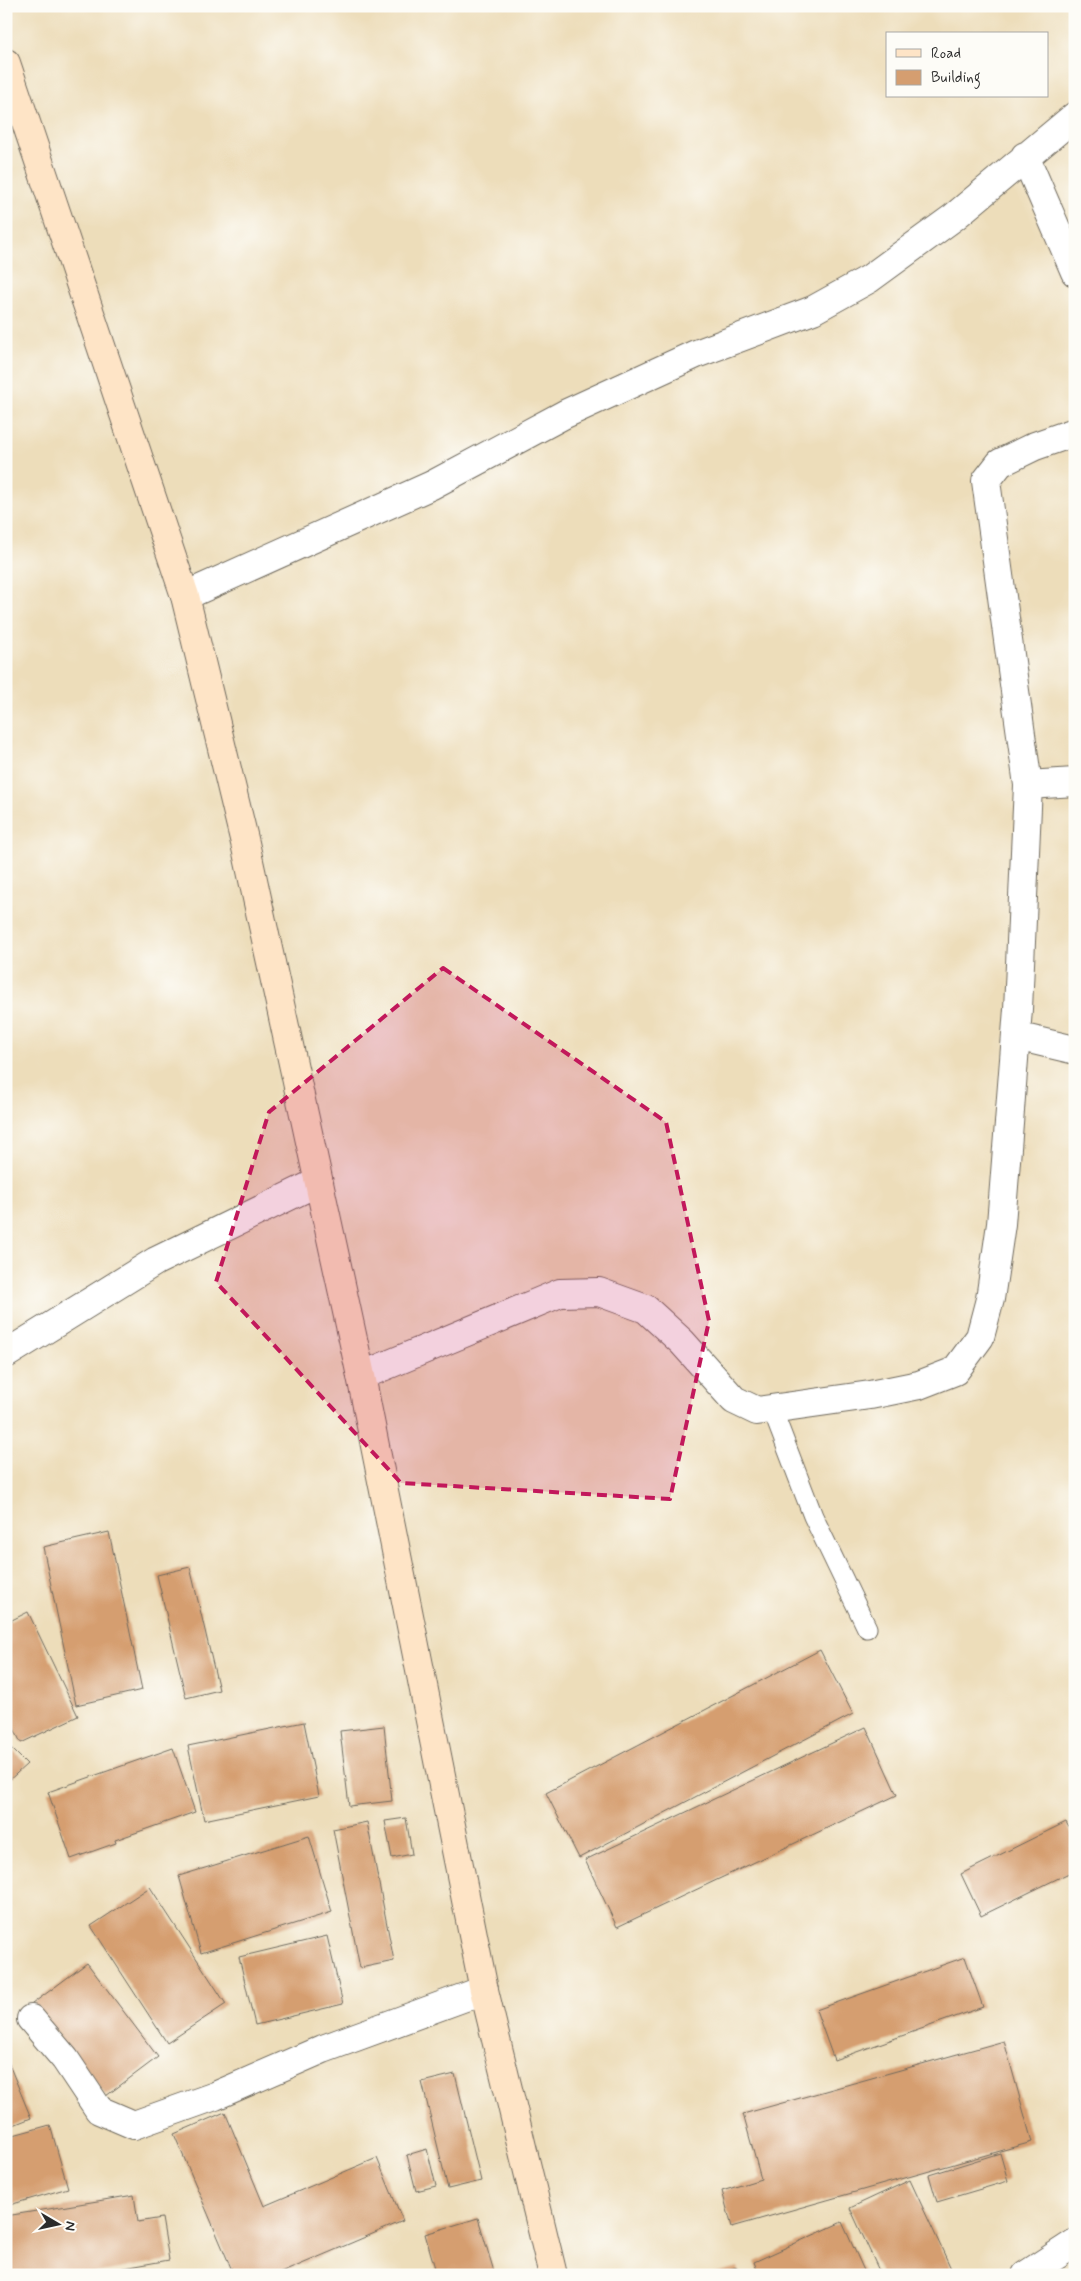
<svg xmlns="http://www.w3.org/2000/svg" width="1081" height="2281" font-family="Mynerve,sans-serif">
<rect width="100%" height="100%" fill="#fdfcf7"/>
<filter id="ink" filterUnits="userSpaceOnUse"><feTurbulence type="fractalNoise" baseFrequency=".02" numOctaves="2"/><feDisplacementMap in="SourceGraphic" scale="10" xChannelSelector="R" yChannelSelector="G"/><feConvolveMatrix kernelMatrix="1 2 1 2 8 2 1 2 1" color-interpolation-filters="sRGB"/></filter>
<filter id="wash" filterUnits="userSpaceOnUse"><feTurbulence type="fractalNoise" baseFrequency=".0096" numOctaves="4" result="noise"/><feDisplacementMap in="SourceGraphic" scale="20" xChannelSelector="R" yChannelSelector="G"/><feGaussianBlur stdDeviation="1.12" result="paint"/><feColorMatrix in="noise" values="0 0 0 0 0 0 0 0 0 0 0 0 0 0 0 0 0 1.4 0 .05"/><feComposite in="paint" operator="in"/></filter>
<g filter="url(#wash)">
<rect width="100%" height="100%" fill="#edddba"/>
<g id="blocks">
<path fill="#d59e70" d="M109,1532L142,1690L76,1705L43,1547Z
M190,1567L219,1690L186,1698L157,1575Z
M28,1612L78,1716L21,1743L6,1712V1623Z
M820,1650L853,1714L579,1858L546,1793Z
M304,1722L319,1796L204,1820L188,1746Z
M384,1726L392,1801L349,1806L340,1731Z
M866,1727L897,1795L617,1927L585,1860Z
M6,1743L27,1764L6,1783Z
M173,1748L195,1812L115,1840L116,1843L71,1859L48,1792Z
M406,1818L412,1854L392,1858L385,1821Z
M367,1822L394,1961L360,1968L333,1829Z
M1066,1822L1075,1839V1870L981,1916L961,1874Z
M309,1836L332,1912L201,1953L179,1876Z
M150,1887L226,2004L167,2043L91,1926Z
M327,1936L343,2004L255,2025L239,1957Z
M965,1957L983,2007L834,2060L816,2010Z
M87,1963L158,2057L106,2096L80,2061L24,2010Z
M1004,2041L1032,2142L732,2227L722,2191L761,2179L743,2114Z
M6,2057L31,2118L6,2128Z
M455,2074L481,2181L448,2189L422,2082Z
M225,2112L264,2206L377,2158L403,2221L276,2275H234L174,2134Z
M50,2125L68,2188L6,2206V2137Z
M427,2149L436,2186L416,2191L407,2155Z
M1000,2153L1008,2181L937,2202L929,2175Z
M910,2180L954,2275H881L850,2208Z
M134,2195L138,2222L162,2218L169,2260L85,2275H6V2216Z
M478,2218L495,2275H437L425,2234Z
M842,2222L866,2275H759L754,2262Z
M737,2267L739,2275H712L711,2274Z"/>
</g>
</g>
<g filter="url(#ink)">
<use href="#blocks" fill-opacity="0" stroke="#6f695d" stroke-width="1"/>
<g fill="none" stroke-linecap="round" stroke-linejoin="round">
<defs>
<path id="lane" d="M772,1409L813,1516L867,1628"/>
<path id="street" d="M1025,156L1075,272
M185,596L432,485L565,414L696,354L813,310L869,279L954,217L1075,116
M1028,785L1075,782
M1016,1036L1075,1050
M6,1354L156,1261L318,1182
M361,1376L560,1293L599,1292L646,1309L682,1342L734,1400L757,1411L870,1395L919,1385L955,1371L980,1337L990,1299L1001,1224L1018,1009L1028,785L986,481L1000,463L1035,446L1075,432
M31,2019L65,2059L99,2110L134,2125L215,2096L323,2049L484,1990
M1026,2275L1075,2243"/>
<path id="secondary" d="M6,63L185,596L245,843L361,1376L484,1990L553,2275"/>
</defs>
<use href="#lane" stroke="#6f695d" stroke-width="21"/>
<use href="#street" stroke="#6f695d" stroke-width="30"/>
<use href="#secondary" stroke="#6f695d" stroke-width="30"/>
<use href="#lane" stroke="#fff" stroke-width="19"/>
<use href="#street" stroke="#fff" stroke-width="28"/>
<use href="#secondary" stroke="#fee4c6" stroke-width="28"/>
</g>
</g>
<path fill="#c2185b" fill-opacity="0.2" stroke="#c2185b" stroke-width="4" stroke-dasharray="10 6" stroke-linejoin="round" d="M443,968L666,1122L709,1321L670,1499L401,1483L216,1282L269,1112Z"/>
<rect width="1081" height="2281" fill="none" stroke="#fdfcf7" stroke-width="25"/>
<rect x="886" y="32" width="162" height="65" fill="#fdfcf7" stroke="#a9a8a5"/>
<rect x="896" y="49" width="25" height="8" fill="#fee4c6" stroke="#a9a8a5"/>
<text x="931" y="58" font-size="15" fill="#2b2b2b">Road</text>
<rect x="896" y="70" width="25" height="15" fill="#d59e70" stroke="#a9a8a5"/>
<text x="931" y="82" font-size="15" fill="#2b2b2b">Building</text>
<g transform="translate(58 2224) rotate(99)" stroke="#fdfcf7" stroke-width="4" paint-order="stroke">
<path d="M0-4L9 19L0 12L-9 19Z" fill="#2b2b2b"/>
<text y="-8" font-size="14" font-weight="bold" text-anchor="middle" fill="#2b2b2b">N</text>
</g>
</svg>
